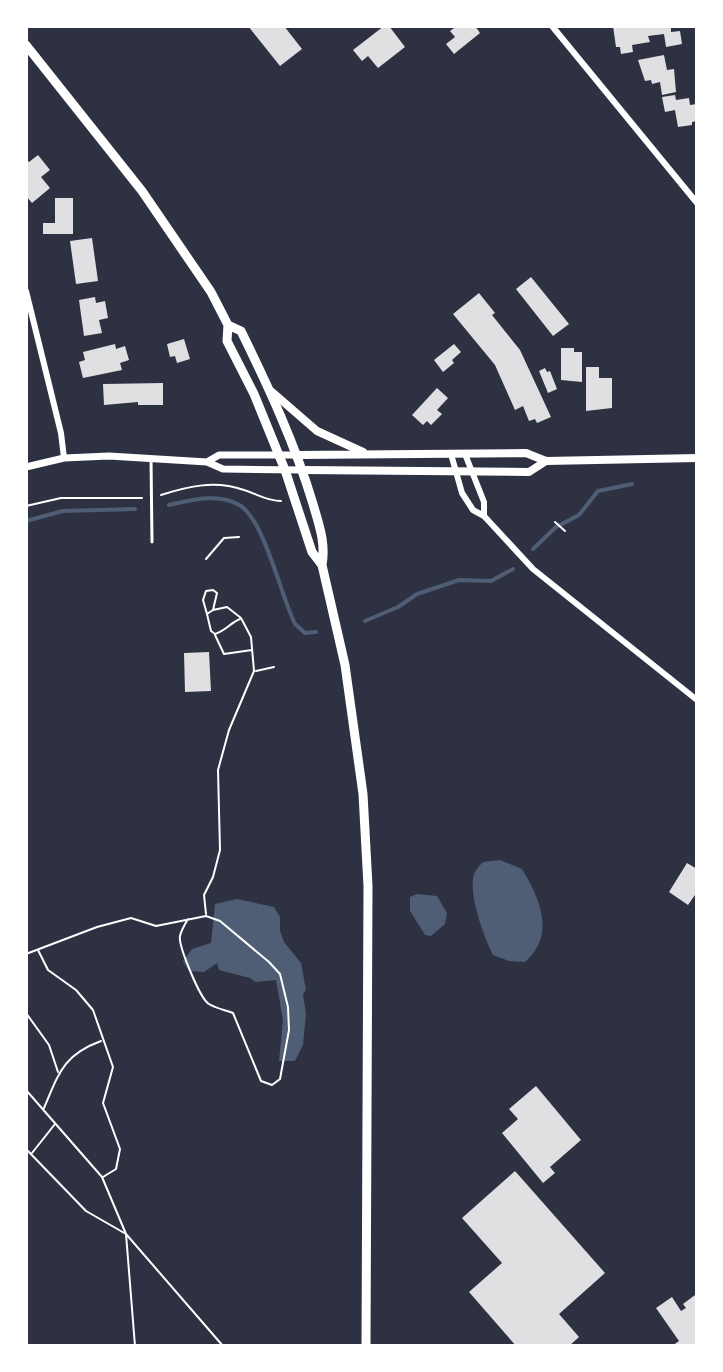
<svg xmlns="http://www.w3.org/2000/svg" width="723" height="1372" font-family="Barlow,sans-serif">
<rect width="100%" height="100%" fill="#2d3142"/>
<path fill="#4f5d75" d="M500,860L522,869C540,899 556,935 525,962L509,961L493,955C484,937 470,899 473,878C474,872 478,867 483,862Z
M417,894L437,896L447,913L445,924L431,936L425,935L410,911V897Z
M237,899L274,907L280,917V931L284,942L301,963L306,990L303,994L306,1014L303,1045L295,1061H279L283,1020L276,980L255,982L250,978L219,970L217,963L204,972L189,971L183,961L192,949L211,943L215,904Z"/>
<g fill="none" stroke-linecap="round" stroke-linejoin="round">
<path stroke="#4f5d75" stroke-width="4" d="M169,505C191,500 220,492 241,506C265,523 281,596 295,624L305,633L316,632
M26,521L63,511L135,509
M533,549L556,527L579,515L598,491L632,484
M365,621L398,607L417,594L459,580L491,581L513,569"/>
</g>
<path fill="#e0e0e3" d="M248,26H284L302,49L280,66Z
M384,26H389L405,47L378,68L368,56L362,61L353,50Z
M457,26H475L480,33L454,54L446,44L455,37L450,31Z
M613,26H671V32L680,31L682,44L666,47L664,34L648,36L650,42L632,45L633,52L621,54L620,47H616Z
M664,55L667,70L674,69L676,92L662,95L660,82L652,84L651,80L645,81L638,60Z
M675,95L676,100L689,98L690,105L697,104V121L692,122V125L678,127L675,110L665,112L662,97Z
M38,155L50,170L41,177L50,188L32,203L26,196V159L29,162Z
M55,198H73V234H43V223H55Z
M92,238L98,281L76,284L70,241Z
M531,277L569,324L553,336L516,289Z
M479,293L495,313L492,315L520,350L551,417L537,423L535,419L529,421L523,406L515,410L495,365L453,314Z
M95,297L96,303L105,301L108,318L99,320L102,333L84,336L79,300Z
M184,339L190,359L177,363L175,356L170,357L167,344Z
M115,344L116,349L125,346L129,360L120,363L122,370L83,378L79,362L85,360L83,352Z
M454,344L461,352L452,360L454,363L443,372L434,360Z
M561,348H574V352H582V382L561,380Z
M586,367H599V378H612V408L586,411Z
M545,368L547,372L550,371L557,389L548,393L539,371Z
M163,383V405H138V402L104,405L103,384Z
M437,388L448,398L437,410L442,414L431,425L427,421L423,425L412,415Z
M209,652L211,691L185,692L184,653Z
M687,863L697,869V892L688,905L669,892Z
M536,1086L581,1140L550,1167L555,1173L543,1183L502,1133L518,1119L509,1109Z
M515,1171L605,1273L559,1314L579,1337L569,1346H516L469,1292L502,1263L462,1218Z
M695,1295H697V1346H672L679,1341L656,1308L672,1297L681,1311L686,1308L683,1304Z"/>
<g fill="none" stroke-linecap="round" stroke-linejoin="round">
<path stroke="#fff" stroke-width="2" d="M161,495C189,486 215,480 244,490C257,494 267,501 281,501
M26,506L61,498H142
M555,522L565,531
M206,559L224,538L239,537
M213,590L217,593L213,610L207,614L203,600L206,591Z
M207,614L211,631L215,634C227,630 230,623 240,619
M215,635L224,654L252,650
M256,671L274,667
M206,914L204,895L213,877L220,850L218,770L229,730L254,671L251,637L241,618L227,607L213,610
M38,950L48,970L76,990L93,1010L113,1067L103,1103L120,1149L116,1169L103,1177
M26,954L97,927L131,918L156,926L206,916L220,921L269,962L280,974L288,1007L289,1030L280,1079L272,1085L261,1081L233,1013C225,1010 215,1008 209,1004C200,999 178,945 180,936C181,931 185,924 188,919
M26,1013L49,1045L58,1072
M26,1090L102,1177L126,1234L135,1346
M44,1108C59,1073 63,1055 101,1041
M26,1149L86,1211L126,1234L223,1346
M32,1153L55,1124"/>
<path stroke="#fff" stroke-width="3" d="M151,458L152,542"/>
<path stroke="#fff" stroke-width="6" d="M552,26L697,203
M26,291L61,433L64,458
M451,454L462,493L473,510L484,516L533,569L697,700
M465,454L484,502V516"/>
<path stroke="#fff" stroke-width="7" d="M207,462L219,455H297
M26,467L64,458L109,456L207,462L223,469L303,470"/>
<path stroke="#fff" stroke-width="8" d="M272,392L317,431L363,452
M297,455L526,453L546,461L697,458
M303,470L529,472L546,461"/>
<path stroke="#fff" stroke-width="9" d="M26,45L142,191L211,292L228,325L227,341L254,394L285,470L312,552L322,565
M228,325L241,331C269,388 295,444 313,504C319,525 326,543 322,565L345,665L363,794L368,886L366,1346"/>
</g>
<rect width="723" height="1372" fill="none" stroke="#ffffff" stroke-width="56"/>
</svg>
